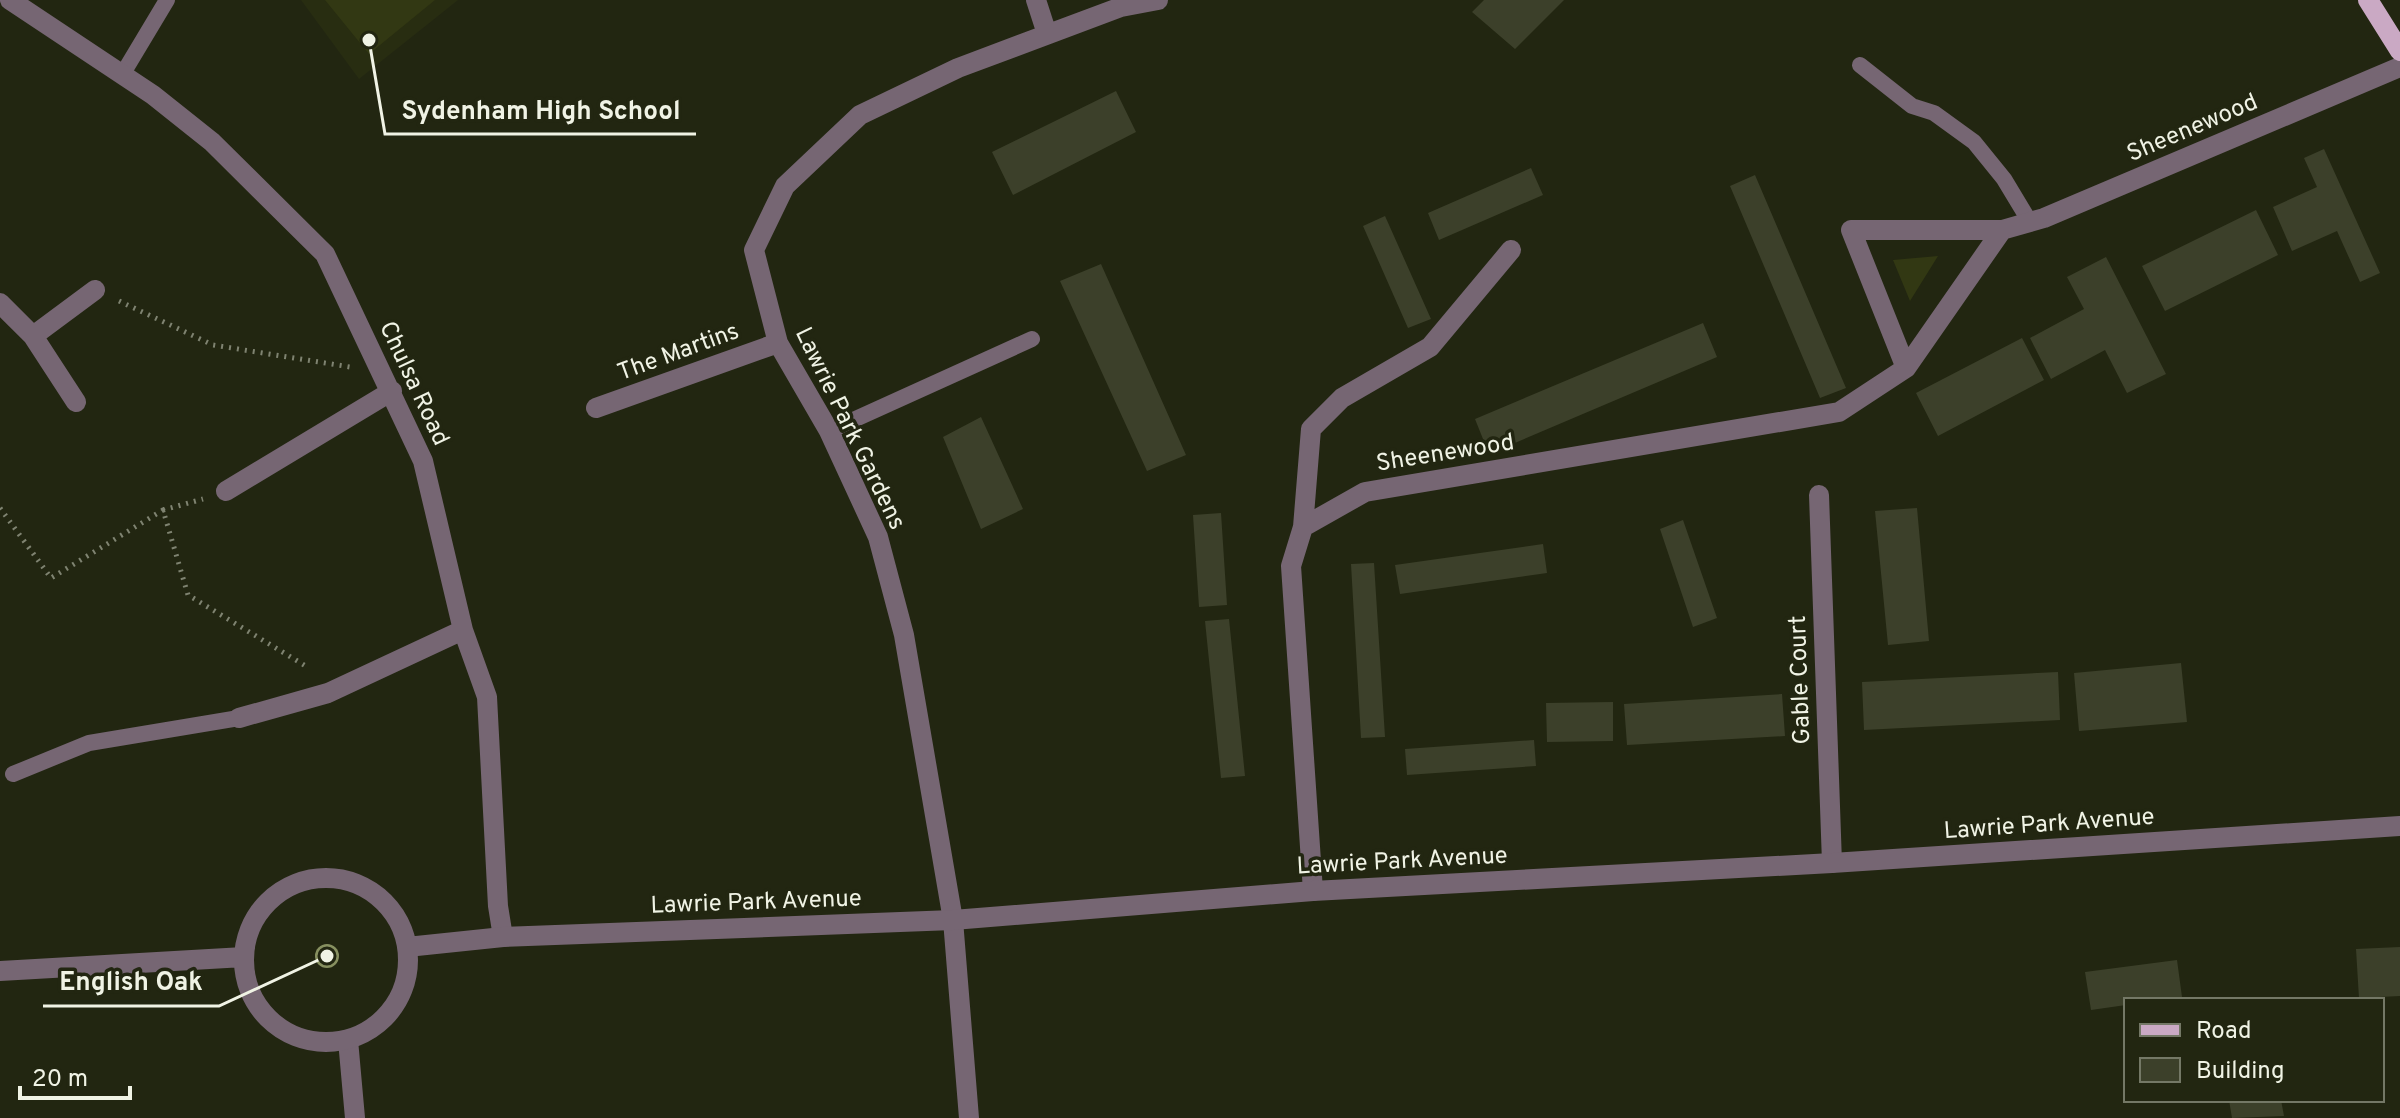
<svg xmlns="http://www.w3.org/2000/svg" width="2400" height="1118" font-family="Overpass,sans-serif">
<rect width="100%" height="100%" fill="#222611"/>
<path fill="#282d11" d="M301,0H458L359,79Z"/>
<path fill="#323813" d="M325,0H435L369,54Z
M1938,256L1910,301L1893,260Z"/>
<path fill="#3c402a" d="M1484,0H1564L1515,49L1472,12Z
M1116,91L1136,132L1013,195L992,152Z
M2324,149L2380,273L2360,282L2337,231L2292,251L2273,207L2317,187L2304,158Z
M1531,168L1543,195L1439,240L1428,213Z
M1755,175L1846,388L1820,398L1730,186Z
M2256,210L2278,255L2165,311L2142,266Z
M1385,216L1431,319L1408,328L1363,226Z
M2106,257L2166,374L2127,393L2105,350L2051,379L2030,338L2084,309L2067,277Z
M1101,264L1186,455L1147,471L1060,281Z
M1703,323L1717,357L1489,454L1475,419Z
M2022,338L2044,380L1938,436L1916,393Z
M981,417L1023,509L981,529L943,437Z
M1917,508L1929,641L1888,645L1875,511Z
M1221,513L1227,605L1199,607L1193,515Z
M1683,520L1717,618L1693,627L1660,529Z
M1543,544L1547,573L1400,594L1395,565Z
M1374,563L1385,737L1361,738L1351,564Z
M1229,619L1245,776L1221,778L1205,621Z
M2181,663L2187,722L2079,731L2074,673Z
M2058,672L2060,720L1864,730L1862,682Z
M1782,694L1785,736L1627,745L1624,704Z
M1613,702V741L1547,742L1546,703Z
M1534,740L1536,766L1407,775L1405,749Z
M2400,947V996L2359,998L2356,949Z
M2177,960L2182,997L2126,1000V1005L2091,1010L2085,972Z
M2229,1100H2281L2284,1116L2232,1118Z"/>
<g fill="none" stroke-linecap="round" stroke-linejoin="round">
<path stroke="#7f8371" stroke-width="5" stroke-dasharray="2 6" stroke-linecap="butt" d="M119,301L213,345L350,367
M0,508L51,578L163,510L188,595L309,668
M163,510L203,499"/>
<path stroke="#766673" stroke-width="16" d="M1860,65L1912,106L1934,113L1974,142L2004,179L2030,222
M122,75L167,0
M829,431L1032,339
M13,774L89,743L239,718"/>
<path stroke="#766673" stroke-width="20" d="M10,0L153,95L212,142L325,254L423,461L463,630L487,697L498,906L503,937
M1036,0L1047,34
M0,303L33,336L76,402
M33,336L95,290
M1906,368L1851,230H2002
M596,408L778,343
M226,491L392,391
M1819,495L1832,863
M1303,527L1311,429L1342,398L1430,347L1511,250
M239,718L328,693L463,630
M1313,891L1291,566L1303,527L1365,492L1839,412L1906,368L2002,230L2044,218L2400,67
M348,1040L355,1118
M969,1118L953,920L904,635L878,537L829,431L778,343L754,250L785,186L860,115L958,68L1121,7L1158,0"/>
<path stroke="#766673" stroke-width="20" d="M244 960a82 82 0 1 1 164 0a82 82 0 1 1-164 0Z
M407,947L503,937L953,920L1313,891L1832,863L2400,826
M0,971L244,957"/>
<path stroke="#caa9c4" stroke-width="20" d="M2368,0L2400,51"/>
</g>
<circle fill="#879060" cx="327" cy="956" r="12"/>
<g text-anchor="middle" stroke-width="7" stroke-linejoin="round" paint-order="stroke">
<g font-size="24" fill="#f0f3e5" stroke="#222611">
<text transform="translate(2192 127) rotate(-23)" y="8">Sheenewood</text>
<text transform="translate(678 351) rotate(-20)" y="8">The Martins</text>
<text transform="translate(415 383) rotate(65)" y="8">Chulsa Road</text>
<text transform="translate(851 428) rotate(64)" y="8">Lawrie Park Gardens</text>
<text transform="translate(1445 452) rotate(-9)" y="8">Sheenewood</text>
<text transform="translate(1799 680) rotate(-92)" y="8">Gable Court</text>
<text transform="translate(2049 823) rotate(-4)" y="8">Lawrie Park Avenue</text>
<text transform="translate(1402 860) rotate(-3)" y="8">Lawrie Park Avenue</text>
<text transform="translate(756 901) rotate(-2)" y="8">Lawrie Park Avenue</text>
</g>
</g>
<path fill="none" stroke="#f0f3e5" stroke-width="3" d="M369 40L385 134H696M327 956L219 1006H43"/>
<g fill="#f0f3e5" stroke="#222611" stroke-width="3">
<circle cx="369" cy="40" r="8"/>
<circle cx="327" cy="956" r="8"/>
</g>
<g font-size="26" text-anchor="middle" font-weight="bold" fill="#f0f3e5" stroke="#222611" stroke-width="7" stroke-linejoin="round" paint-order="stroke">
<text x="541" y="119">Sydenham High School</text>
<text x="131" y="990">English Oak</text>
</g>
<rect x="2124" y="998" width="260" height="104" fill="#222611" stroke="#747866" stroke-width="2"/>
<rect x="2140" y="1024" width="40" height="12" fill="#caa9c4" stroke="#747866" stroke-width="2"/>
<text x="2196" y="1038" font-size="24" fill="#f0f3e5">Road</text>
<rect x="2140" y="1058" width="40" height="24" fill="#3c402a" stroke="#747866" stroke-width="2"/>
<text x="2196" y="1078" font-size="24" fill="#f0f3e5">Building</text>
<path d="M20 1086v12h110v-12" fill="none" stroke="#f0f3e5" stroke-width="4"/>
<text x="32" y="1086" font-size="24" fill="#f0f3e5" stroke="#222611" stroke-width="6" paint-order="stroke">20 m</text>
</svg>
